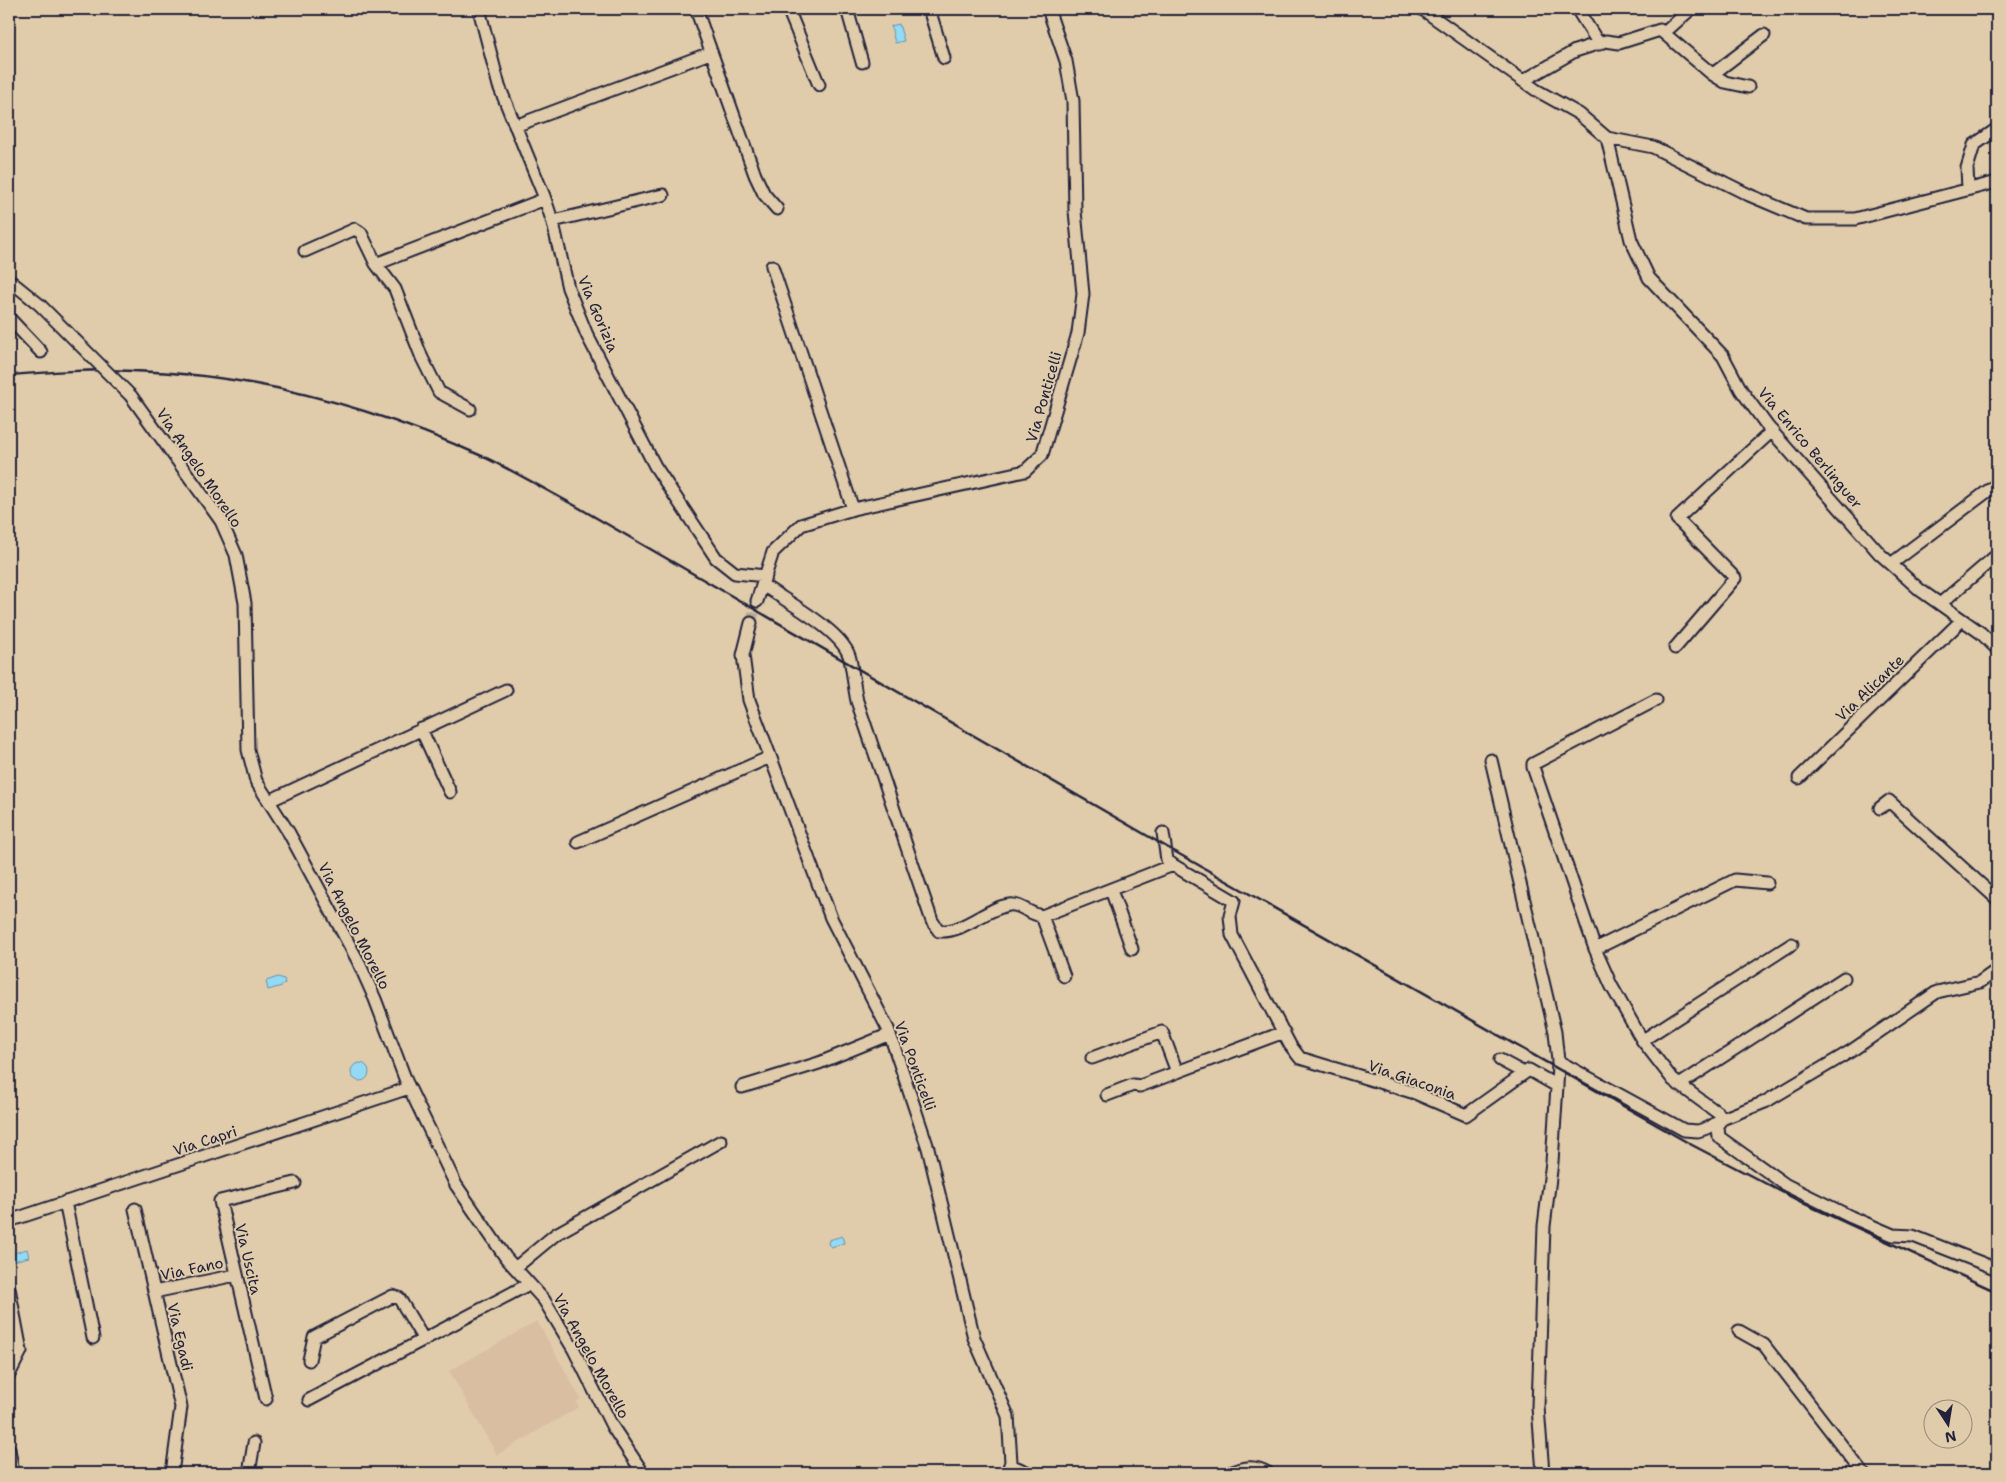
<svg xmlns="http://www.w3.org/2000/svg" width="2006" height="1482" font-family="'Shantell Sans',sans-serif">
<rect width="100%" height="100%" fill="#e0ccab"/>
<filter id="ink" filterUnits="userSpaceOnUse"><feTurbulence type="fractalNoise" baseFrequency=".02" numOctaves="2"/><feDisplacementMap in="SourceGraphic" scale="10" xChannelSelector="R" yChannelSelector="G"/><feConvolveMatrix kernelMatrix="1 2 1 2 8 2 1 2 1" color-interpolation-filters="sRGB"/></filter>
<g filter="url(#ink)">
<path fill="#dabea1" d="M537,1321L581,1399L576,1402L579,1407L497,1455L449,1371Z"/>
<path fill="#93daf4" stroke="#6690aa" d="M899,24L904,41L895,43L891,26Z
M278,977L284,979L285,983L282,986L268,990L266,981Z
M351 1072a9 9 0 1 1 18 0a9 9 0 1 1-18 0Z
M842,1236L844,1243L831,1247L828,1244L829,1240Z
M27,1249L29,1257L13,1261L11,1254Z"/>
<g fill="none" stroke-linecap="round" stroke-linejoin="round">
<path stroke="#baaa95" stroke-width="11" stroke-dasharray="11 5.5" stroke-linecap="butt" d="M751,623L757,601"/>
<defs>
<path id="minor" d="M479,9L499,86L544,196L553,223L568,288L587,335L655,466L716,558L735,573L766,576
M696,9L755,175L764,194L777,209
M788,9L819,85
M847,9L862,62
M929,9L944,58
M1422,9L1536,90L1579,114L1607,138L1631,240L1649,278L1723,356L1741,390L1768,427L1880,554L1920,590L1981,633L1997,649
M1577,9L1599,44
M1664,33L1691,9
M1713,74L1764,35
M1523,81L1575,51L1606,41L1619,43L1660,30L1712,74L1725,82L1748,87
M515,126L710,53
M1607,138L1653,147L1749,195L1806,219H1855L1997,182
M1968,189L1967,168L1974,145L1997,129
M553,221L663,195
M305,251L355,229L361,233L376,264L545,199
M376,264L395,289L422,358L439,392L470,409
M772,266L853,509
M9,280L40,305
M9,318L41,352
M131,396L221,521L236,555L245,603L248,750L256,781L289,833L358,961L375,999L406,1081L456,1185L506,1258L544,1300L574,1350L612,1426L643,1473
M1891,564L1997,484
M763,585C785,601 845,632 850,659C853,673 854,687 857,701L932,921L939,931C964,933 986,908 1009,905C1020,903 1030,915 1042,916L1173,865L1234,901L1230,916L1232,935L1290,1045L1300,1058L1415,1093L1466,1115L1529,1070L1557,1086L1552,1162L1544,1226L1538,1407L1543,1473
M757,601L773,552L801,525L853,509L1025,471L1042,455L1078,333L1083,294L1075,211L1073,101L1066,61L1048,9
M1940,604L1997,555
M751,623L743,655L749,700L831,918L888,1029L904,1076L928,1148L974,1338L1008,1416L1011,1462L1007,1473
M1675,648L1735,578L1677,519L1772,431
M1656,700L1533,764V767L1595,949L1611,985L1642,1040L1673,1080L1718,1113L1722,1119L1718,1127L1719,1137L1786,1185L1851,1217L1893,1235L1913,1236L1997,1269
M421,729L450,792
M1491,760L1555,1032L1558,1061L1557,1086
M1799,778L1961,621
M269,801L506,690
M1880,808L1889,801L1997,899
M1163,833L1167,860L1173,865
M578,842L770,757
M1111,890L1132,949
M1042,916L1064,976
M1595,949L1735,880L1767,883
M1643,1040L1792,944
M1092,1058L1162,1032L1177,1072
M1500,1060L1524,1073
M1558,1061L1684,1130L1698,1131L1710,1127L1722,1119L1765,1102L1851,1051L1937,992L1980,982L1997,970
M1679,1085L1844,978
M742,1087L819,1063L890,1034
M1107,1095L1133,1085L1140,1086L1284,1032
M65,1202L93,1338
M135,1209L181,1407L172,1473
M9,1221L409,1088
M515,1268L556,1234L721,1141
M9,1288L21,1351L9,1375
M154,1292L236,1275
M1739,1331L1764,1345L1863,1473
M309,1360L314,1337L393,1296L399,1298L424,1340
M266,1399L220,1201L295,1183
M309,1400L529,1284
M9,1449L13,1473
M1010,1465L1029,1473
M249,1473L254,1443
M1230,1473C1245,1467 1254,1465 1268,1473"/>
</defs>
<use href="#minor" stroke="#22223b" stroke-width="15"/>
<use href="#minor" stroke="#e0ccab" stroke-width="11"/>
<path stroke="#22223b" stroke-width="2.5" d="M9,375C50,372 92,369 133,371C256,374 373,407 484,457C514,471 544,489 574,505L1172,850L1692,1145L1803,1203L1997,1292"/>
<defs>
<path id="minor-bridge" d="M40,305L131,396"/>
</defs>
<use href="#minor-bridge" stroke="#22223b" stroke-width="15" stroke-linecap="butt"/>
<use href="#minor-bridge" stroke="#e0ccab" stroke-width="11"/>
</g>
</g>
<g text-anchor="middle" stroke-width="4" stroke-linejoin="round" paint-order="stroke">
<g font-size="15" fill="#22223b" stroke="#e0ccab">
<text transform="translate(598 314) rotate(67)" y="5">Via Gorizia</text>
<text transform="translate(1044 397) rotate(-74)" y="5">Via Ponticelli</text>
<text transform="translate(1810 448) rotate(50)" y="5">Via Enrico Berlinguer</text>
<text transform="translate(199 468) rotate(56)" y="5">Via Angelo Morello</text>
<text transform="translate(1870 688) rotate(-44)" y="5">Via Alicante</text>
<text transform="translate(354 926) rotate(63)" y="5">Via Angelo Morello</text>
<text transform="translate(915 1066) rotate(70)" y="5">Via Ponticelli</text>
<text transform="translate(1412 1080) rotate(19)" y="5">Via Giaconia</text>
<text transform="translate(205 1141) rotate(-18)" y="5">Via Capri</text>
<text transform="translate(248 1259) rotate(77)" y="5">Via Uscita</text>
<text transform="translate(192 1269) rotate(-12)" y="5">Via Fano</text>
<text transform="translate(180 1337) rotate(77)" y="5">Via Egadi</text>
<text transform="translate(591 1356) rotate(61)" y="5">Via Angelo Morello</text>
</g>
</g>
<rect width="2006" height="1482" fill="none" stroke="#e0ccab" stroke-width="30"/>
<rect x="15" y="15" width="1976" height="1452" fill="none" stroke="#22223b" stroke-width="2" filter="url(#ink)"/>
<g transform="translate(1948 1424) rotate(168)"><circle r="24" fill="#e0ccab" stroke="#94887e"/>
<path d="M0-4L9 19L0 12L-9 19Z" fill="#22223b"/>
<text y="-8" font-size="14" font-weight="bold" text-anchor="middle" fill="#22223b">N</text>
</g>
</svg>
